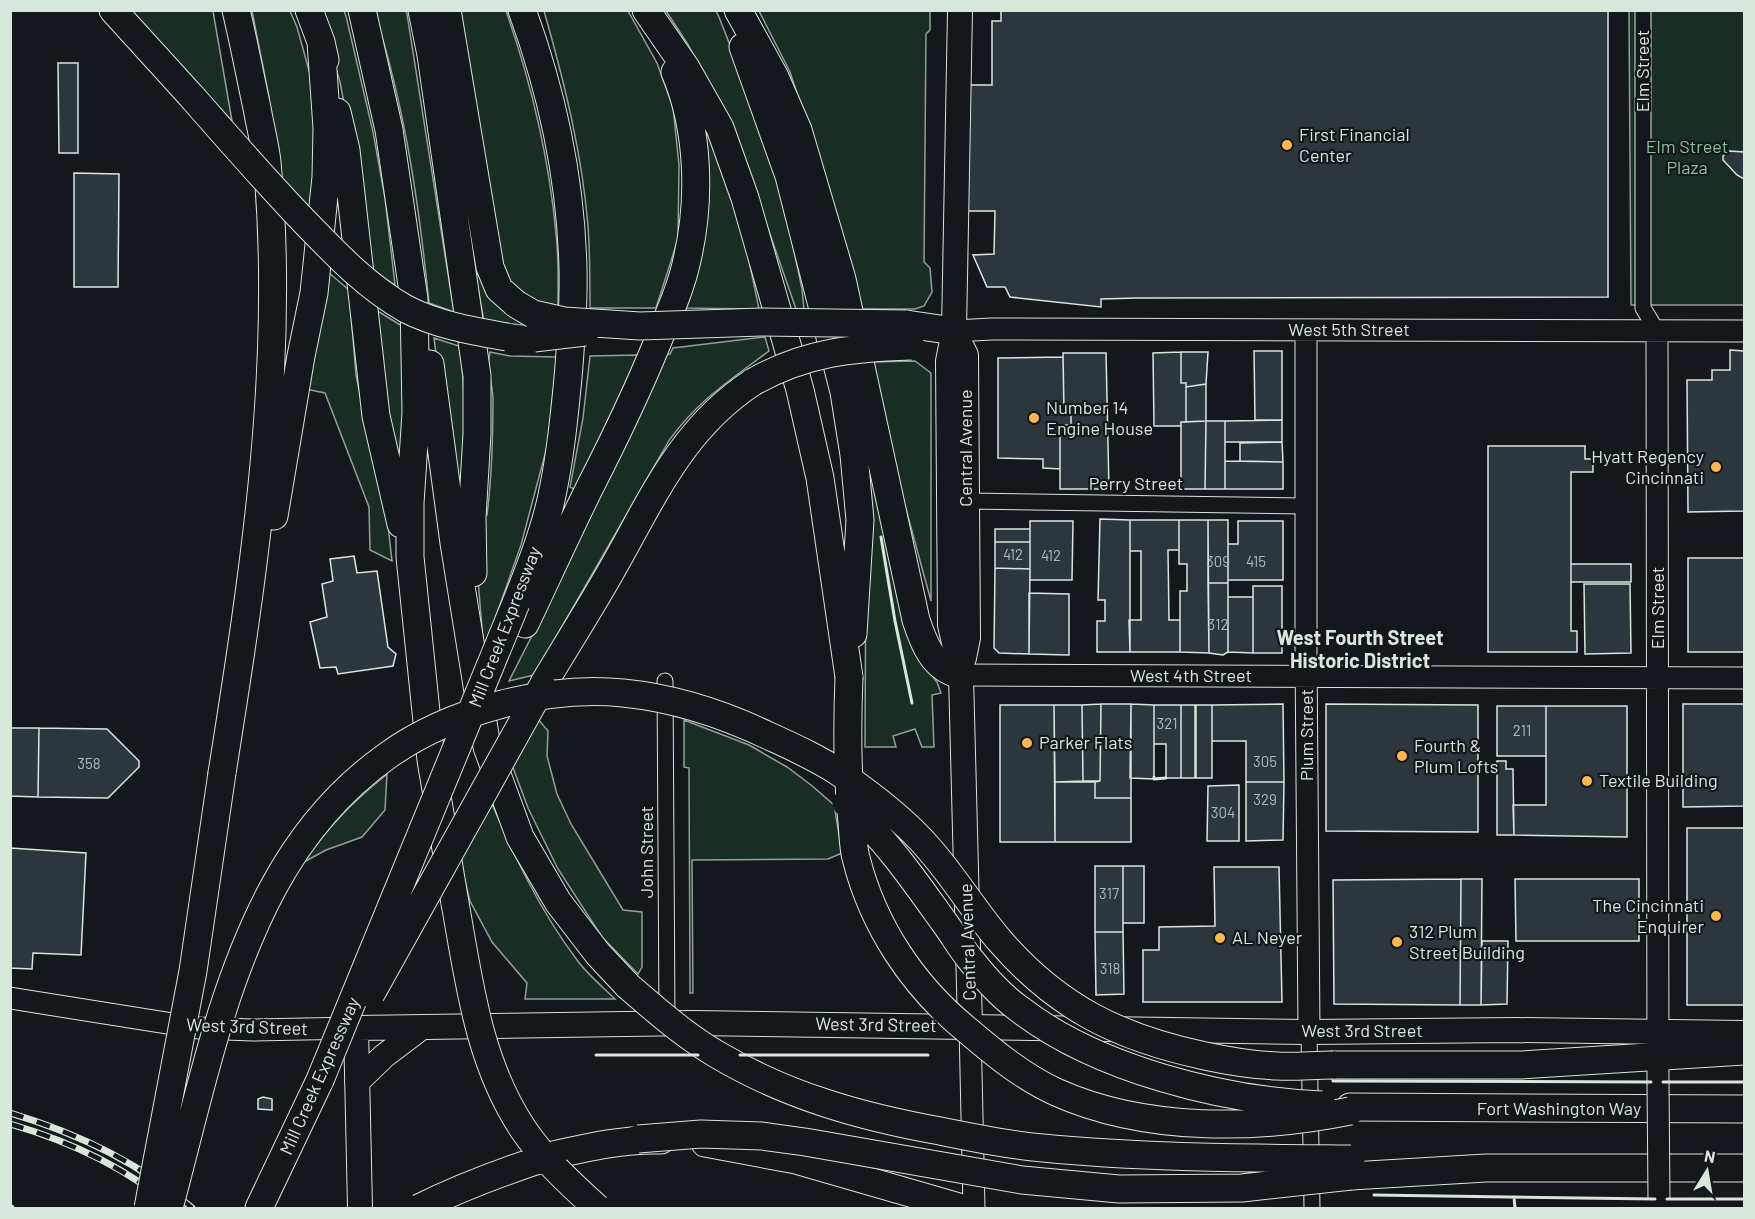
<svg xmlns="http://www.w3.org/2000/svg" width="1755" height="1219" font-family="Barlow,sans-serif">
<rect width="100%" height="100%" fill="#14181c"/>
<path fill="#1a2d24" stroke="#939e99" stroke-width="1.5" d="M130,11H213L232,121Z
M252,11H290L297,27L316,96L315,213L275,171L269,97Z
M319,11H344L346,16L373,132L385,198L395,285L368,267L352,145L340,82Z
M374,11H406L407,14L454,312L429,303C419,204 405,106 374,11Z
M455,11H506C531,82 549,158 556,234C559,259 558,283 558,308C530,300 523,296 503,275Z
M544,11H628L657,63L673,107L679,165L678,239L656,308H590C590,281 590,253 588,226C582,153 564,81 544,11Z
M666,11H716L719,17L775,160L802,289L804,309H796L755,191L721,104L687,43Z
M759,11H930V30L926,34L924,262L930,268L932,292L924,306L915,309H859L836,212L790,72Z
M1629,11H1744V305H1631Z
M702,117L742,227L759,309L679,308Z
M474,268L491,296L533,326L484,321Z
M328,272L349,290L356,375L373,461L385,499L392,561L370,550L369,507L325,393L305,389Z
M371,307L402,326L406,382L401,458H396Z
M765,337L769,351C729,381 700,399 670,439L534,675L509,681L540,620L664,355L670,354L673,348Z
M434,338L459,346C467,390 464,437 461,482H452Z
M490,352L510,356L557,357L548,443L521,545L485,647L483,640L478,580L480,515H487C492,476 493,437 493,398C492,380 486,371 490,352Z
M638,355L576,490L570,487L583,418L590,356Z
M915,361L931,373V601L903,498L872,362Z
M859,408L930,673L937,682L941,693L932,695L934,747H922L915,729L893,736L896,747H865L866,531Z
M538,719L548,731L547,756L557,794L571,824L623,910L642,912V967L638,974L602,937L558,869L528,808L512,765Z
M684,720L749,745L787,767L811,785L834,805L842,853L828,859L692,860L693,993H690L689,768L684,767Z
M387,774L385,810L362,837L326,850L304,862C328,826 354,801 387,774Z
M491,802C515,857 540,911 577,960C587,974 603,987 615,999H525L527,983L492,942L470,901L459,858Z"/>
<path fill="#2c363c" stroke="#d8e6dc" stroke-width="1.5" d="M1001,10H1608V297L1138,298L1101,299V307L1010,297L1005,287H987L973,255L994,254L995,211H967L966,85H992V21H1001Z
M58,63H78V153H59Z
M1729,151L1744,152V179L1737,175L1723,160V156Z
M74,173L119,174L118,287H74Z
M1730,350L1744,351V511L1688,512L1687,380H1712V370H1730Z
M1254,351H1282V420H1255Z
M1181,352V383H1186V422H1181V426H1154L1153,353Z
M1181,352H1208L1206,384L1186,387V383H1181Z
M1063,353H1106L1109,489H1060V425H1071V412H1064Z
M1063,357L1064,412H1071V425H1060V469L1043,468V459L998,458V358Z
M1206,384V421L1186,422V387Z
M1282,420V442H1225V421Z
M1206,421L1205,489H1181V422Z
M1206,421H1225V489H1205Z
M1282,442L1283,462L1240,461V443Z
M1488,446H1585V459H1593V472H1571V631H1577V652H1488Z
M1225,461L1283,462V489H1225Z
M1100,519L1130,520V652H1097V621H1105V600H1098Z
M1130,520H1179V550H1168L1169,620H1180V652H1130L1129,620H1141V551H1130Z
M1179,520H1208L1209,653L1180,652V591H1187V564H1179Z
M1208,520H1228V583H1208Z
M1030,521H1073L1072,580H1030Z
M1238,521H1283V580H1228V544H1238Z
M995,529H1030V542H995Z
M995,542H1030V569L995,568Z
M354,556L357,573L377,571L388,647L396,654L393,666L338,674L336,667L320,668L310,622L327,617L322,584L333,581L330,559Z
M1688,558H1744V652H1688Z
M1571,564H1631V582H1571Z
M995,568L1030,569L1029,654L999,653L994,648Z
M1208,583H1228V652L1223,655L1209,653Z
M1584,584H1630L1631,653L1585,654Z
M1253,586H1282V653H1253Z
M1029,593L1069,594V655L1029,654Z
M1228,597H1253V653L1228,652Z
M1101,704H1131V798H1095V782L1100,781Z
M1101,704L1100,781H1083L1082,705Z
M1131,704L1154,705V779L1130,778Z
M1283,704L1284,782H1246V741H1212V705Z
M1326,704L1478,705V832L1326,831Z
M1683,704H1744V806L1683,807Z
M1000,705H1054L1055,842H1000Z
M1054,705H1082L1083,781L1055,782Z
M1154,705H1181V778H1166V744H1154Z
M1181,705H1195V778H1181Z
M1196,705H1212V778H1196Z
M1497,706H1546V756H1497Z
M1546,706H1627V837L1514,835L1513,805H1546Z
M10,728H39L38,797L10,796Z
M39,728L107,729L139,761V767L108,798L38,797Z
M1497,761H1506V769H1513L1514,835H1497Z
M1055,782H1095V798H1131V842H1055Z
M1246,782H1284L1283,840L1246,841Z
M1239,785V841H1207L1208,786Z
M1687,828H1744V1005H1687Z
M10,848L86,853L81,955L33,953L32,969L10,968Z
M1095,866H1123V932H1095Z
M1123,866H1144V923H1123Z
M1214,867H1279L1282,1002H1143V950H1159V927L1215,926Z
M1461,879L1460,1005L1334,1004L1333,880Z
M1461,879H1482L1481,1005H1460Z
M1515,879H1639V941H1516Z
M1095,932H1123L1124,994L1096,995Z
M1482,941H1508L1507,1004L1481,1005Z
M263,1097L272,1099V1110L258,1109V1099Z"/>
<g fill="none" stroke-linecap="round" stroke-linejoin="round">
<defs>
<path id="street" d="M1643,10V308L1657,331
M966,501L1306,506
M665,681L667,1020
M1309,1032L1312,1208"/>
<path id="secondary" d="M1306,330V652L1309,1032
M954,331L992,329L1744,331
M1657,331L1658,1082
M961,675L1744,678
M10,998L198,1028L253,1030L356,1028
M970,1026L974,1208"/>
<path id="primary" d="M960,10L954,331L948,361L950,625L961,675L970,1026
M954,331L966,355L968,638L964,658
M357,1082L384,1056L421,1028
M360,1208L356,1028L693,1023L1309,1032L1516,1030L1744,1033"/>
<path id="highway" d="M113,10L193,98
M309,10L321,42L325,60
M362,10L389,130L414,299L416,413L410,503V557L431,760L455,903
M422,10L431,55L477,376V434L472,518L473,573
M447,10L490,267L499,289L516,304
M646,10L686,68L720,128L745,198L800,390L820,478L849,677
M738,10L775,77L798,130L842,279L916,620C924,644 933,669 961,675
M743,47L789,176L844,392L854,455L860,520L853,634
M337,112L346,150L376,416L401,524
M906,324L954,331
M430,364L454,543L487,747L520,837L558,902L598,954L628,986
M274,516L301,356L314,293L326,177L327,128L321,42
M516,603C529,570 543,535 551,500C560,459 564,419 568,378C571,342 574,305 573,269C571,182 552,92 522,10
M525,624C547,578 568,531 591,485C615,438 638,390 658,341C669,314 681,288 687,260C701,200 699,129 675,72
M544,683C566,646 589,610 610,573C652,500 680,430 753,382
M222,773C254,572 286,365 267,162C265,144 260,126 257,108C250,76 244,43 236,10
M1333,1065H1521L1744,1051
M1350,1107L1744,1109
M705,1143L796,1160L962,1208
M554,1155C589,1147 624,1139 661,1140
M1351,1176L1486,1168H1744
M259,1208L320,1080"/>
</defs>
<use href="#street" stroke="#d8e6dc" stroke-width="17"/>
<use href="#secondary" stroke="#d8e6dc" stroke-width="23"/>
<use href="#primary" stroke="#d8e6dc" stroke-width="26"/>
<use href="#highway" stroke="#d8e6dc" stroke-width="29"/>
<use href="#street" stroke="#14181c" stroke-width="15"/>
<use href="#secondary" stroke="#14181c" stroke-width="21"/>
<use href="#primary" stroke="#14181c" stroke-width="24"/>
<use href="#highway" stroke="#14181c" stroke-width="27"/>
<defs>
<path id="rail" d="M10,1113C77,1133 140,1163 192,1208
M10,1124C69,1141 128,1169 174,1208
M10,1208H11"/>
</defs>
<use href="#rail" stroke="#d8e6dc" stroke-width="7"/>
<use href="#rail" stroke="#14181c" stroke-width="4.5" stroke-dasharray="14" stroke-linecap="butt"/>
<defs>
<path id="secondary-bridge" d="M1658,1082L1659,1199"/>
<path id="highway-bridge" d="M193,98C228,138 263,178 300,217C332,250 365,286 406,309C437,325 473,331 507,337
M516,304L533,314L564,321L640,326L762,322L906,324
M534,338L585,332
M753,382C806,352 852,348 911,346
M849,677C847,726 847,774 852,822C853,834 853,847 856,858C873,926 913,986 967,1030C994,1053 1023,1077 1056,1092C1145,1132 1257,1130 1350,1111
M846,803C885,838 914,880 944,922C953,934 961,948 970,959C984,977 1000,995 1018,1008C1096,1069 1224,1101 1322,1105
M455,903C469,981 478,1061 523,1129C543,1159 571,1184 597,1208
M628,986C657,1011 685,1036 718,1055C787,1096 862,1117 940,1131C974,1138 1008,1145 1043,1148C1145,1158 1248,1158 1351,1159
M371,994L542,687
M320,1080L516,603
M638,1139L701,1134L762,1136L805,1142L1022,1180L1119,1189L1242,1188L1351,1176
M148,1208L193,971L222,773
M169,1208C198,1101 220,987 273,888C301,836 339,790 387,756C449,711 548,685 623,693C674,698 723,714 769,736C793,747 818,758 840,773C872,796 906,821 931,851C956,880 975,912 1000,941C1058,1008 1120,1038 1205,1056C1228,1061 1253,1065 1277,1066C1295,1067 1314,1065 1333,1065
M419,1208C463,1186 507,1170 554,1155"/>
</defs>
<use href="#secondary-bridge" stroke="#d8e6dc" stroke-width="23" stroke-linecap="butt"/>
<use href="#highway-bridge" stroke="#d8e6dc" stroke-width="29" stroke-linecap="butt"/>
<use href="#secondary-bridge" stroke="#14181c" stroke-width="21"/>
<use href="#highway-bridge" stroke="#14181c" stroke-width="27"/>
<path stroke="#d8e6dc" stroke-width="3" d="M881,537L895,621L912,703
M1154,777V779L1166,778
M596,1055H698
M740,1055H928
M1333,1081L1651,1082
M1663,1082H1744
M1374,1195L1655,1199
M1514,1197L1515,1208
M1667,1199H1744"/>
</g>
<g fill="#ffb74d" stroke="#14181c" stroke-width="2">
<circle cx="1287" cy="145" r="6"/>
<circle cx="1034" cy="418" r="6"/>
<circle cx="1716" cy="467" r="6"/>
<circle cx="1027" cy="743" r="6"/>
<circle cx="1402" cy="756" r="6"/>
<circle cx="1587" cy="781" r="6"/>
<circle cx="1716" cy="916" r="6"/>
<circle cx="1220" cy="938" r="6"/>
<circle cx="1397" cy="942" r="6"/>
</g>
<g text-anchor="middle" stroke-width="4.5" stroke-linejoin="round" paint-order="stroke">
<g font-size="15" fill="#adbab4">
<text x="1013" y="560">412</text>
<text x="1051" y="561">412</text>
<text x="1218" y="567">309</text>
<text x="1256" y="567">415</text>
<text x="1218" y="630">312</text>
<text x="1167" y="729">321</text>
<text x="1522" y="736">211</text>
<text x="1265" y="767">305</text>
<text x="89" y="769">358</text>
<text x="1265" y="805">329</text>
<text x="1223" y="818">304</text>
<text x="1109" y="899">317</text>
<text x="1110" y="974">318</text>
</g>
<g font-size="18" fill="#d8e6dc" stroke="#14181c">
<text transform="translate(1643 71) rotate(-90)" y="6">Elm Street</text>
<text x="1349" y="336">West 5th Street</text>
<text transform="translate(966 448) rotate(-90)" y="6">Central Avenue</text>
<text x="1136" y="490">Perry Street</text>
<text transform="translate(1658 608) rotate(-90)" y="6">Elm Street</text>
<text transform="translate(505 627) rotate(-69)" y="6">Mill Creek Expressway</text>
<text x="1191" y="682">West 4th Street</text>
<text transform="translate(1307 735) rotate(-90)" y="6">Plum Street</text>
<text transform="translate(647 852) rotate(-90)" y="6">John Street</text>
<text transform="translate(968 942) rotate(-92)" y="6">Central Avenue</text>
<text transform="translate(876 1025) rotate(1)" y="6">West 3rd Street</text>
<text transform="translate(247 1027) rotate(2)" y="6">West 3rd Street</text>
<text x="1362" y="1037">West 3rd Street</text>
<text transform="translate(320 1076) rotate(-66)" y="6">Mill Creek Expressway</text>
<text x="1559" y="1115">Fort Washington Way</text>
</g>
<g font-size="18" fill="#d8e6dc" stroke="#14181c" text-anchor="start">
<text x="1299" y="141">First Financial<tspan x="1299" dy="21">Center</tspan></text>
<text x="1046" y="414">Number 14<tspan x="1046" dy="21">Engine House</tspan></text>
<text x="1704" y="463" text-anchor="end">Hyatt Regency<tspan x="1704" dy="21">Cincinnati</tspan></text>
<text x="1039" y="749">Parker Flats</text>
<text x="1414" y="752">Fourth &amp;<tspan x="1414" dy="21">Plum Lofts</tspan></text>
<text x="1599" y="787">Textile Building</text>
<text x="1704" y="912" text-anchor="end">The Cincinnati<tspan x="1704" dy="21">Enquirer</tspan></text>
<text x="1409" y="938">312 Plum<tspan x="1409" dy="21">Street Building</tspan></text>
<text x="1232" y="944">AL Neyer</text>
</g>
<g font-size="18" fill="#8ac095" stroke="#14181c">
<text x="1687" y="153">Elm Street<tspan x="1687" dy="21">Plaza</tspan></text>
</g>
<g font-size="20" font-weight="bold" fill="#d8e6dc" stroke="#14181c">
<text x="1360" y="645">West Fourth Street<tspan x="1360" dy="23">Historic District</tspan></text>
</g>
</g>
<rect width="1755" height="1219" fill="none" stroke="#d8e6dc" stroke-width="24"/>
<g transform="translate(1707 1171) rotate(11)" stroke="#14181c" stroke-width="4.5" paint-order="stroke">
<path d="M0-4.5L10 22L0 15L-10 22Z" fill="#d8e6dc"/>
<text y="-9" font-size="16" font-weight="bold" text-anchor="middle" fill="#d8e6dc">N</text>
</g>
</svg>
